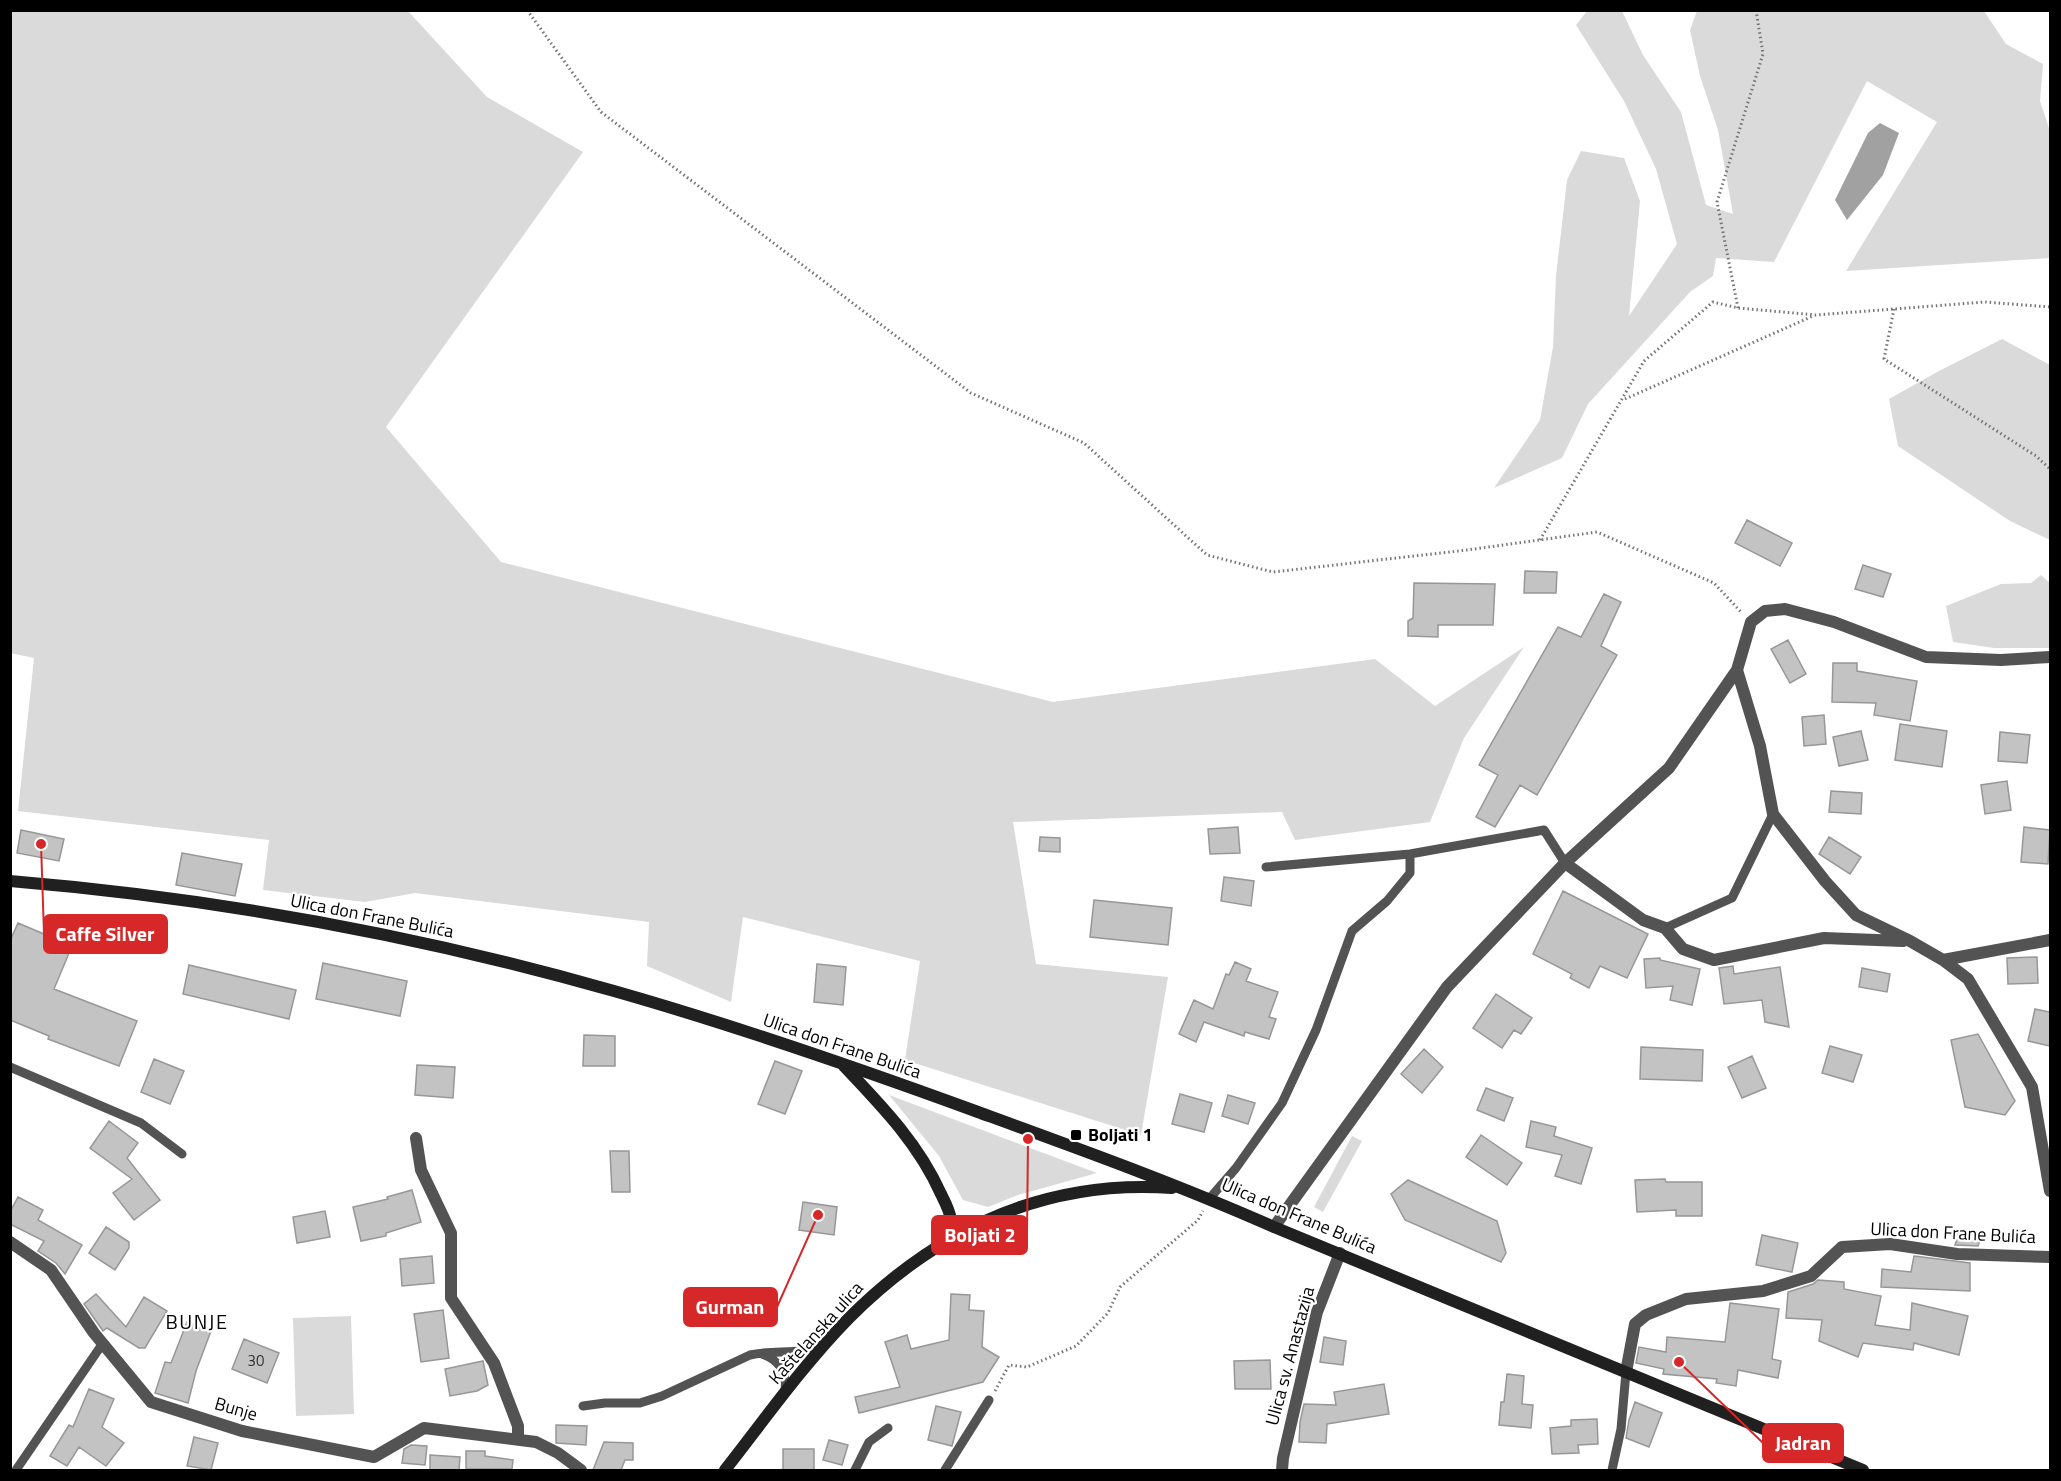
<svg xmlns="http://www.w3.org/2000/svg" width="2061" height="1481" font-family="'Titillium Web',sans-serif">
<rect width="100%" height="100%" fill="#fff"/>
<path fill="#dadada" d="M10,11H408L487,97L583,152L386,427L501,562L1053,702L1375,659L1435,706L1524,647L1464,738L1430,822L1295,840L1282,812L1013,822L1036,964L1168,977L1141,1135L905,1060L920,961L743,917L731,1002L647,966L649,922L415,893L365,902L263,890L269,840L18,811L34,658L10,653Z
M1587,11H1622L1643,55L1681,112L1706,205L1733,214L1718,130L1700,76L1690,30L1697,11H1984L2006,44L2043,64L2040,101L2050,131V258L1846,271L1937,122L1867,81L1774,262L1716,258L1713,276L1690,292L1588,404L1562,458L1494,488L1540,420L1553,347L1556,276L1567,180L1581,151L1624,158L1640,201L1629,316L1677,244L1656,169L1624,101L1576,25Z
M2002,339L2050,365V540L2010,521L1898,446L1889,399L1939,371Z
M2041,575L2050,583V648H1994L1953,642L1946,606L2001,584L2031,583Z
M889,1095L1097,1173L1018,1195L988,1207L963,1200L939,1156Z
M1352,1136L1362,1141L1323,1212L1314,1207Z
M351,1316L354,1414L296,1416L293,1318Z"/>
<path fill="#a1a1a1" d="M1880,123L1899,133L1883,175L1847,220L1835,200L1868,133Z"/>
<path fill="#c3c3c3" stroke="#979797" stroke-width="1.5" d="M1747,520L1792,543L1780,566L1735,543Z
M1863,565L1891,574L1883,597L1855,589Z
M1525,571L1557,572L1556,593H1524Z
M1414,583L1495,584L1493,625H1438V637L1408,636V621L1413,618Z
M1604,594L1621,602L1601,646L1617,655L1537,795L1520,785L1495,827L1476,817L1498,775L1479,765L1558,627L1581,637Z
M1788,640L1806,674L1790,683L1771,649Z
M1833,663H1857V671L1917,681L1910,721L1874,715L1876,703L1832,702Z
M1824,715L1826,744L1804,746L1802,717Z
M1900,724L1947,731L1942,767L1895,760Z
M1861,731L1868,760L1839,766L1833,737Z
M2000,732L2030,735L2027,763L1998,761Z
M2007,781L2011,810L1985,814L1981,785Z
M1831,791L1862,793L1861,814L1829,812Z
M1238,827L1240,853L1210,854L1208,829Z
M2024,827L2050,830L2048,864L2021,862Z
M21,830L64,839L59,861L17,853Z
M1040,837L1060,838V852L1039,851Z
M1829,837L1861,857L1850,874L1819,854Z
M182,853L242,864L235,896L176,885Z
M1224,877L1254,881L1251,906L1221,901Z
M1563,891L1648,934L1627,978L1600,966L1589,988L1570,978L1572,974L1533,954Z
M1094,900L1172,908L1168,945L1090,937Z
M18,923L72,946L54,989L137,1021L119,1066L48,1039L49,1036L10,1020V941Z
M2037,957L2038,983L2008,984L2007,958Z
M1660,958V960L1700,969L1692,1005L1670,1000L1673,986L1646,988L1644,959Z
M1235,962L1251,969L1246,981L1278,992L1269,1017L1276,1019L1269,1039L1245,1032L1244,1036L1204,1022L1196,1042L1179,1034L1194,1000L1213,1009L1226,974L1229,975Z
M323,963L407,981L400,1016L316,999Z
M817,964L846,967L843,1005L814,1002Z
M189,965L296,990L289,1019L183,994Z
M1733,966L1734,974L1780,967L1789,1027L1765,1022L1762,1000L1724,1004L1719,968Z
M1862,968L1890,974L1887,992L1859,987Z
M1496,994L1532,1018L1521,1034L1514,1030L1502,1048L1473,1028Z
M2035,1009L2050,1012V1046L2028,1041Z
M1978,1034L2015,1101L2005,1115L1965,1107L1951,1040Z
M584,1035L615,1036V1066H583Z
M1830,1046L1862,1055L1853,1082L1822,1073Z
M1641,1047L1703,1050L1702,1081L1640,1079Z
M1424,1049L1443,1067L1422,1093L1401,1074Z
M1752,1056L1766,1088L1742,1098L1728,1067Z
M154,1059L184,1071L170,1104L141,1092Z
M775,1061L802,1071L785,1114L758,1104Z
M417,1065L455,1067L453,1098L415,1095Z
M1486,1088L1513,1098L1504,1121L1477,1110Z
M1180,1094L1212,1103L1204,1132L1172,1124Z
M1228,1095L1255,1103L1248,1124L1222,1116Z
M109,1121L138,1143L127,1158L160,1200L134,1220L113,1193L132,1179L90,1148Z
M1531,1121L1556,1127L1554,1136L1592,1148L1581,1184L1555,1176L1562,1155L1526,1147Z
M1481,1135L1522,1163L1507,1185L1466,1157Z
M610,1151H629L630,1192H612Z
M1665,1179L1666,1182H1702V1216H1676V1210L1637,1212L1635,1180Z
M1408,1180L1497,1221L1506,1253L1501,1262L1405,1220L1391,1194Z
M412,1190L421,1222L386,1233V1236L361,1241L353,1207L388,1199L387,1197Z
M18,1197L43,1210L38,1220L82,1245L65,1274L56,1263L38,1251L44,1241L10,1224V1212Z
M803,1202L837,1207L834,1235L799,1230Z
M325,1211L330,1237L297,1243L293,1217Z
M106,1227L129,1242V1248L115,1270L89,1253Z
M1959,1231L1981,1238L1978,1246L1955,1245Z
M1762,1235L1798,1243L1792,1272L1756,1265Z
M432,1256L434,1283L402,1286L400,1259Z
M1914,1256L1970,1263V1291L1881,1287L1882,1269L1911,1272Z
M1818,1280L1844,1282V1289L1881,1296L1875,1325L1910,1330L1912,1303L1968,1316L1959,1355L1914,1343L1913,1350L1863,1343L1858,1357L1819,1341L1822,1320L1786,1318L1788,1292L1813,1284Z
M96,1294L126,1327L144,1297L167,1311L145,1348H139L107,1328L103,1331L101,1328L84,1304Z
M951,1294L970,1295L969,1310L984,1311L982,1347L999,1357L983,1382L859,1413L855,1397L900,1387L885,1342L907,1335L911,1349L949,1340Z
M1730,1303L1779,1309L1772,1359L1781,1361L1778,1378L1738,1370L1736,1386L1716,1383L1717,1379L1663,1374L1664,1369L1636,1363L1639,1347L1666,1352L1667,1337L1725,1342Z
M443,1310L449,1358L421,1362L414,1314Z
M187,1322L211,1331L196,1371L188,1403L155,1393L165,1362L171,1363Z
M1324,1337L1346,1341L1343,1365L1320,1362Z
M244,1339L279,1353L267,1383L232,1369Z
M1270,1360L1271,1389H1235L1234,1361Z
M483,1361L488,1385L477,1391L450,1396L445,1369Z
M1507,1374L1524,1376L1522,1404L1533,1405L1531,1428L1499,1425L1501,1402H1504Z
M1384,1384L1389,1414L1327,1424L1326,1443L1299,1442L1300,1422L1304,1404L1336,1405L1334,1392Z
M89,1389L114,1399L102,1427L124,1443L106,1466L79,1447L67,1466L50,1456L69,1425L73,1427Z
M1635,1402L1662,1413L1649,1447L1626,1438L1629,1420Z
M936,1406L961,1412L952,1446L928,1440Z
M1597,1419L1598,1444L1578,1445L1579,1453L1552,1454L1550,1428L1571,1426V1420Z
M556,1425L587,1426L586,1445L556,1443Z
M194,1437L218,1443L211,1470L187,1466Z
M829,1440L848,1445L842,1465L823,1460Z
M604,1442L633,1443V1460H625L621,1470H593Z
M411,1445L427,1446L425,1465L402,1463L404,1449Z
M783,1449H814V1470H783Z
M466,1451H485V1456L513,1460L512,1469H466Z
M430,1455L460,1457L459,1470H430Z"/>
<g fill="none" stroke-linecap="round" stroke-linejoin="round">
<path stroke="#757575" stroke-width="3" stroke-dasharray="1.5 3" stroke-linecap="butt" d="M527,10L601,112L971,393L1084,443L1207,555L1273,572L1467,550L1597,532L1714,583L1741,612
M1738,308L1717,202L1763,54L1756,10
M1894,309L1884,359L2036,456L2050,469
M1625,399L1813,316
M1540,540L1644,361L1713,302L1738,308L1816,315L1985,302L2050,307
M995,1391L1009,1365L1027,1367L1076,1346L1108,1313L1120,1287L1198,1220L1203,1211"/>
<path stroke="#535353" stroke-width="9" d="M1266,867L1410,854L1544,830L1565,863
M1665,928L1732,898L1773,814
M10,1067L141,1123L182,1154
M1210,1198L1236,1168L1282,1103L1316,1030L1352,931L1387,901L1410,873V854
M762,1354C780,1360 787,1374 785,1392
M583,1406L605,1403H640L662,1396L750,1355C775,1349 800,1356 823,1345
M16,1470L103,1343
M855,1470L869,1442L888,1428
M945,1470L989,1400
M1612,1470L1621,1429L1626,1372"/>
<path stroke="#535353" stroke-width="12" d="M1737,670L1760,746L1773,814L1825,881L1856,915L1910,941L1943,960L1968,979L2032,1087L2050,1191
M1565,863L1643,920L1665,928L1683,949L1714,960L1824,938L1903,941
M1943,960L2050,940
M416,1138L421,1170L451,1233V1298L494,1363L518,1426V1439
M1274,1227L1447,987L1565,863L1669,768L1737,670L1751,622L1765,611L1785,609L1834,622L1926,657L2001,660L2050,657
M10,1242L51,1270L94,1333L151,1402L242,1431L374,1457L424,1428L536,1442L558,1453L581,1470
M1626,1372L1635,1324L1646,1315L1686,1299L1763,1291L1811,1276L1842,1247L1890,1244L1957,1254L2050,1257
M1282,1470L1283,1458L1317,1312L1340,1253"/>
<path stroke="#202020" stroke-width="12" d="M10,881C214,898 418,935 614,991C737,1026 858,1068 978,1112C1077,1148 1177,1184 1274,1227L1863,1470
M844,1066C881,1105 919,1144 941,1194C945,1202 950,1211 951,1220C952,1226 951,1233 951,1238
M725,1470C765,1419 803,1365 849,1318C938,1229 1045,1179 1172,1188"/>
</g>
<rect fill="#000" stroke="#fff" stroke-width="2" x="1070" y="1129" width="12" height="12" rx="3"/>
<g text-anchor="middle" stroke-width="4.5" stroke-linejoin="round" paint-order="stroke">
<g font-size="15" fill="#313131">
<text x="256" y="1366">30</text>
</g>
<g font-size="18" fill="#000" stroke="#fff">
<text transform="translate(372 916) rotate(11)" y="6">Ulica don Frane Bulića</text>
<text transform="translate(842 1046) rotate(19)" y="6">Ulica don Frane Bulića</text>
<text transform="translate(1299 1216) rotate(23)" y="6">Ulica don Frane Bulića</text>
<text transform="translate(1953 1233) rotate(3)" y="6">Ulica don Frane Bulića</text>
<text transform="translate(816 1333) rotate(-48)" y="6">Kaštelanska ulica</text>
<text transform="translate(1290 1356) rotate(-75)" y="6">Ulica sv. Anastazija</text>
<text transform="translate(236 1409) rotate(16)" y="6">Bunje</text>
</g>
<g font-size="18" font-weight="bold" fill="#000" stroke="#fff" text-anchor="start">
<text x="1088" y="1141">Boljati 1</text>
</g>
<g font-size="20" letter-spacing="1.5" fill="#000" stroke="#fff">
<text x="197" y="1329">BUNJE</text>
</g>
</g>
<path fill="none" stroke="#d62828" stroke-width="2" d="M41 844L44 934M1028 1139L1027 1235M818 1215L777 1307M1679 1362L1763 1443"/>
<g fill="#d62828" stroke="#fff" stroke-width="2">
<circle cx="41" cy="844" r="6"/>
<circle cx="1028" cy="1139" r="6"/>
<circle cx="818" cy="1215" r="6"/>
<circle cx="1679" cy="1362" r="6"/>
</g>
<g fill="#d62828" stroke="#d62828" stroke-width="2">
<rect x="44" y="915" width="123" height="38" rx="6"/>
<rect x="932" y="1216" width="95" height="38" rx="6"/>
<rect x="684" y="1288" width="93" height="38" rx="6"/>
<rect x="1763" y="1424" width="80" height="38" rx="6"/>
</g>
<g font-size="20" text-anchor="middle" font-weight="bold" fill="#fff">
<text x="105" y="941">Caffe Silver</text>
<text x="980" y="1242">Boljati 2</text>
<text x="730" y="1314">Gurman</text>
<text x="1803" y="1450">Jadran</text>
</g>
<rect width="2061" height="1481" fill="none" stroke="#000000" stroke-width="24"/>
</svg>
